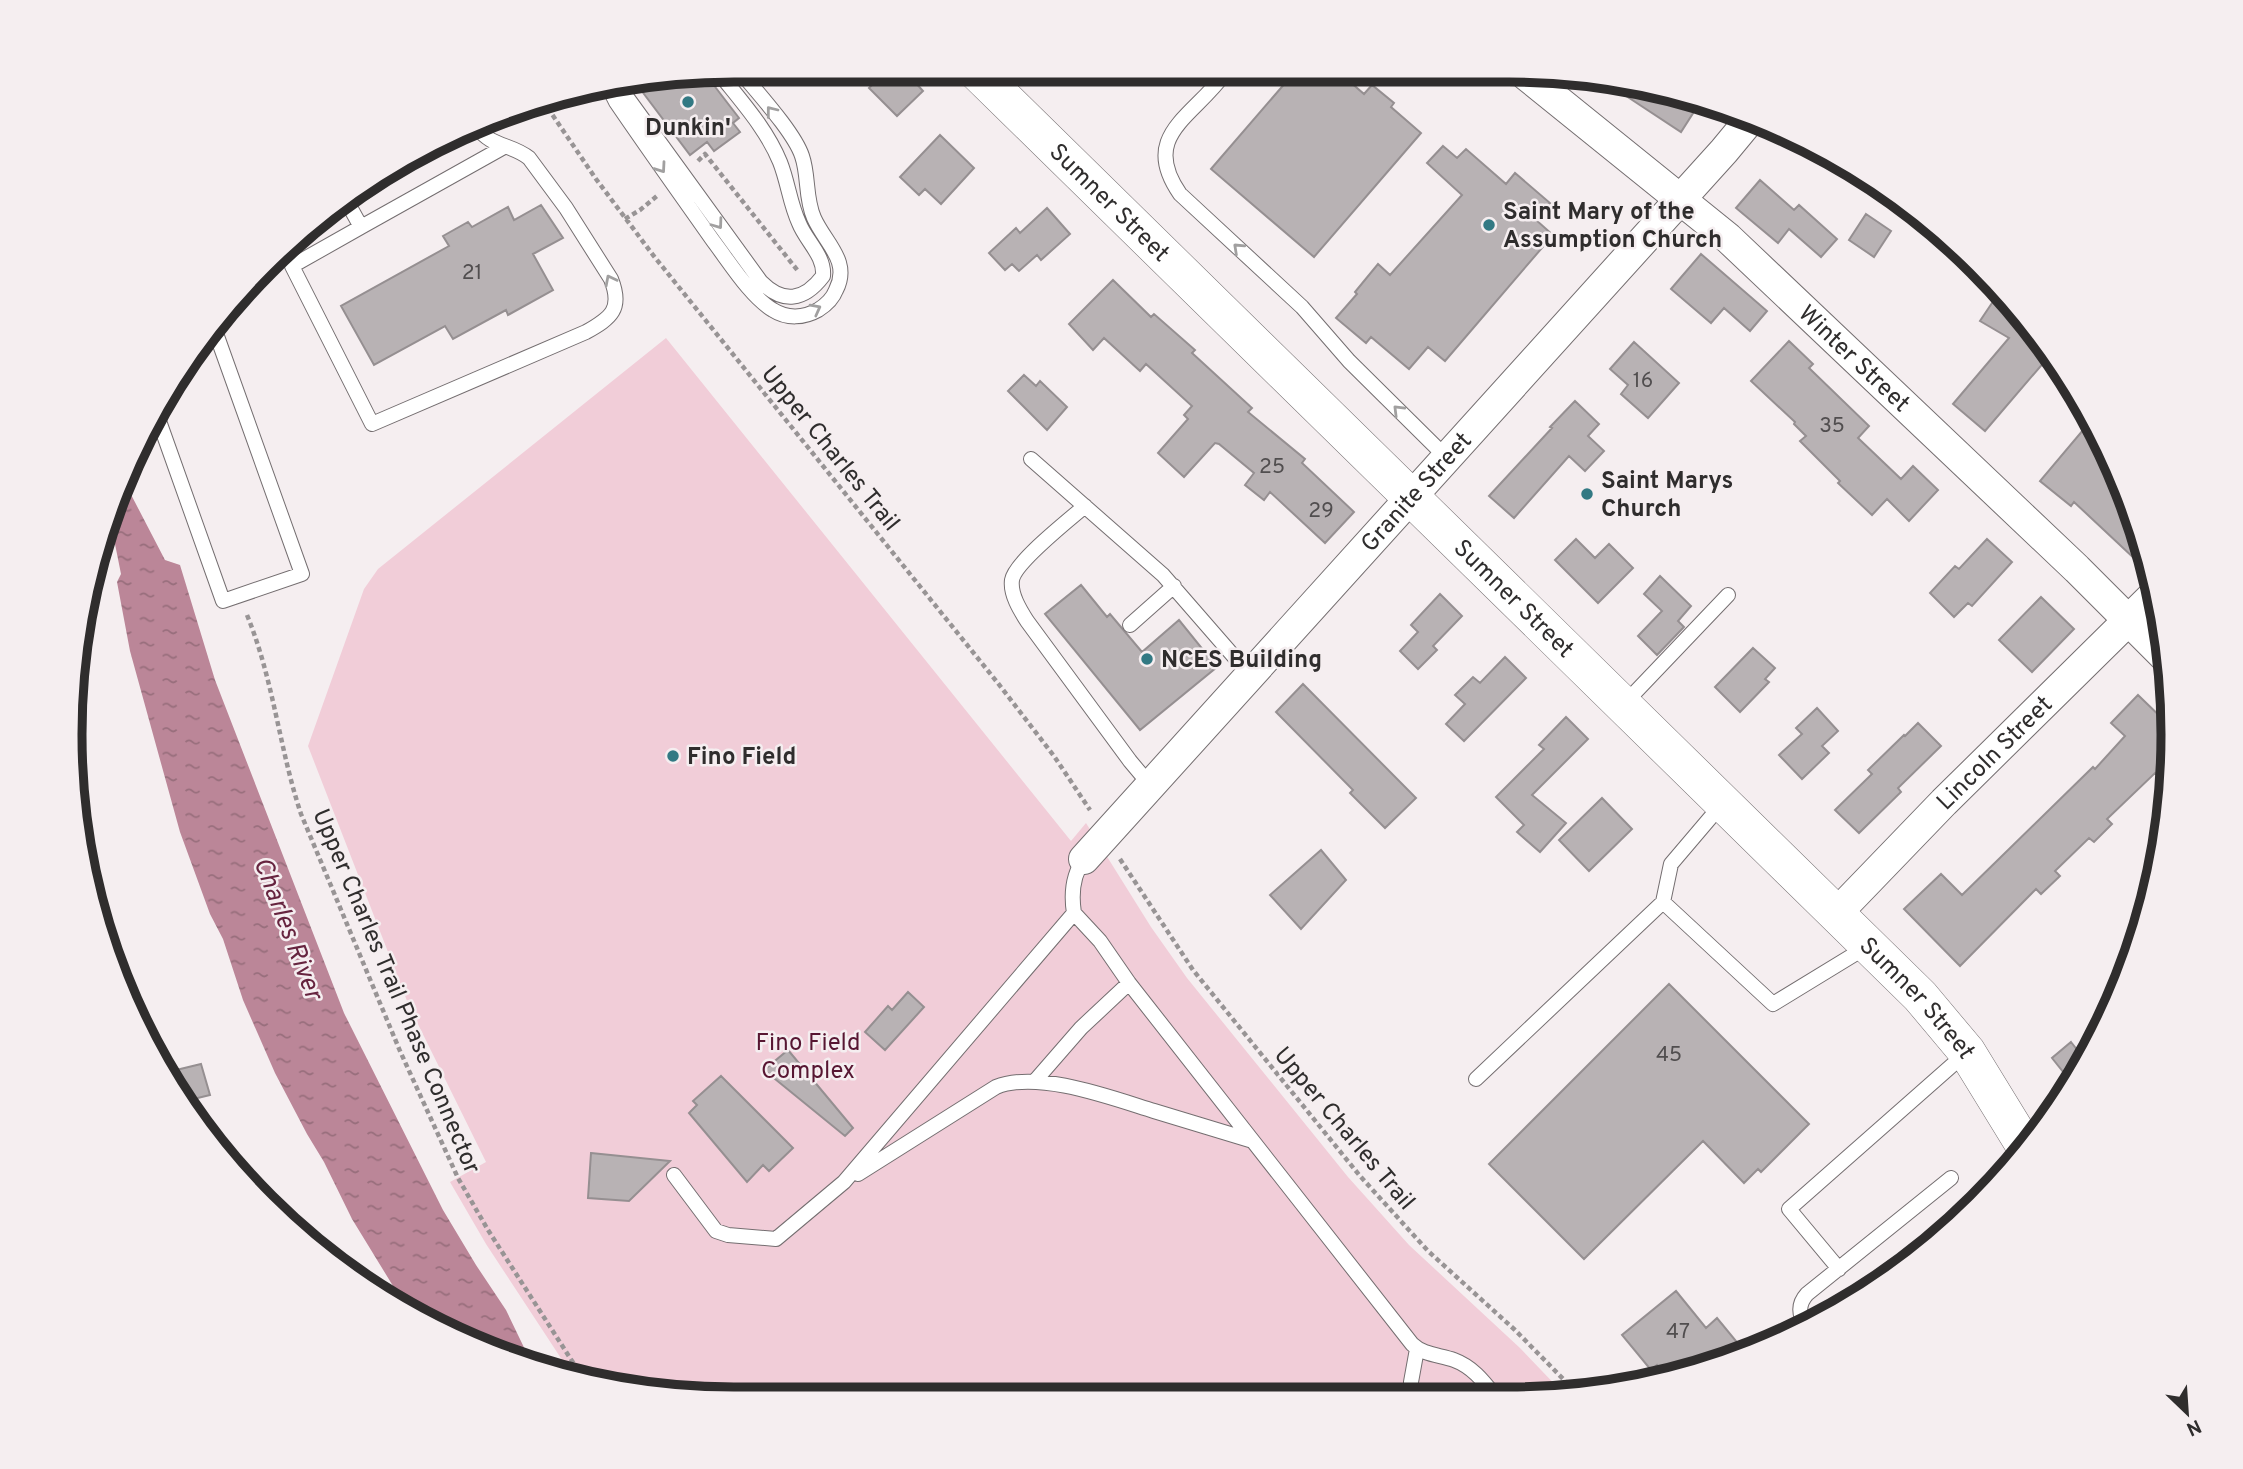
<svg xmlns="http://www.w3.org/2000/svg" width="2243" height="1469" font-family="Overpass,sans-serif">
<defs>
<pattern id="water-ripples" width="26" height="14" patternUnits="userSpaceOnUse" patternTransform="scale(1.75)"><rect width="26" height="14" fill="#bb8698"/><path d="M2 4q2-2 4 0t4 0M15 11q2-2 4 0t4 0" fill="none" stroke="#986e7c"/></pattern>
</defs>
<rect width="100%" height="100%" fill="#f5eef0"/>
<path fill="#f1cdd8" d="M666,338L1071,841L1086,823L1151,927L1187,978L1348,1177L1409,1245L1520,1348L1565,1395L1552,1398L648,1393L570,1372L486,1244L450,1182L486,1162L409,1006L308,746L364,589L378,569Z"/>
<path fill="url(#water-ripples)" d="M125,483L165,560L180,565L215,680L344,1013L443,1210L476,1265L506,1310L531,1362L480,1348L401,1299L352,1219L324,1162L307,1134L275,1073L243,1000L223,939L210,914L180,832L130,651L117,582L121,574L109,514Z"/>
<path fill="#b8b2b4" stroke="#958f91" stroke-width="2" d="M886,71H905L923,91L897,116L869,88Z
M1293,74H1341L1364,94L1372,85L1394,103L1391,107L1421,133L1314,257L1211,169Z
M706,75L739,118L733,123L740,132L714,151L707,142L690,155L638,86Z
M1617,82L1697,107L1681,132L1614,88Z
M940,135L974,168L941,204L925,189L919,195L900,177Z
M1443,146L1457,158L1466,149L1506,184L1515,173L1550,203L1536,220L1553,235L1445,361L1428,347L1409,369L1371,337L1366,343L1336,318L1357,294L1355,292L1378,264L1390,275L1462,195L1427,163Z
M1760,180L1794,210L1799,205L1837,239L1821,257L1789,229L1778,243L1736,208Z
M541,205L563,238L533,254L553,290L508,315L506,310L453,339L445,326L374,365L341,306L449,246L443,236L468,222L472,227L508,207L514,220Z
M1047,208L1070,234L1041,260L1037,255L1019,271L1012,264L1005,270L989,253L1016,228L1020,233Z
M1866,214L1891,231L1874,257L1849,240Z
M1701,254L1767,311L1750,331L1724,308L1711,323L1671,289Z
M1113,280L1151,317L1154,314L1195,350L1192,353L1252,408L1248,412L1305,459L1302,463L1354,512L1325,543L1270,492L1264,500L1245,485L1254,473L1219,444L1215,443L1184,477L1158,453L1188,419L1184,415L1192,406L1146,364L1140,371L1104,338L1093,350L1069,324Z
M1994,300L2019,315L2017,317L2040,337L2056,363L2054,366L2045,361L1985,431L1953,404L2009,338L1980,321Z
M1789,341L1813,364L1809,368L1869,426L1858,438L1901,479L1913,466L1938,490L1909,521L1887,499L1872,515L1838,483L1840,481L1800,441L1806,436L1794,424L1795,422L1751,381Z
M1634,342L1679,383L1648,418L1621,394L1628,385L1610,369Z
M1024,375L1036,386L1040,381L1067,407L1047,430L1008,391Z
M1575,401L1599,424L1588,436L1604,451L1585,471L1569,456L1514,518L1489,496L1552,428L1550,427Z
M2089,423L2100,433L2104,440L2150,562L2152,575L2074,502L2071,506L2040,481Z
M1576,539L1595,558L1609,544L1633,568L1598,603L1555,560Z
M1987,539L2012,562L1972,606L1968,603L1954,617L1930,593L1955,566L1959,569Z
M1660,576L1691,606L1678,621L1684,627L1657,655L1638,636L1662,611L1644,594Z
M1081,585L1107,617L1110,614L1142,652L1179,620L1217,667L1140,730L1045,614Z
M1440,594L1462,616L1433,646L1437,650L1418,669L1400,651L1418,632L1411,625Z
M2041,597L2074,629L2032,672L1999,640Z
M1753,648L1775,668L1765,679L1769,682L1740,712L1715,687Z
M1505,657L1526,678L1464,741L1446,724L1465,704L1455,695L1473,677L1480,683Z
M1303,684L1416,798L1385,828L1350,793L1353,790L1276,712Z
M2138,695L2170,726L2168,785L2155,773L2107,819L2112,824L2094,842L2089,838L2055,871L2060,876L2041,894L2036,889L1960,966L1904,909L1941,874L1962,895L2093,767L2095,769L2125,736L2111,723Z
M1817,708L1838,731L1822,746L1829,753L1802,779L1779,755L1802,734L1796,728Z
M1566,717L1588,739L1532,795L1566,823L1540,852L1517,832L1524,825L1496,797L1544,749L1539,745Z
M1918,723L1941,746L1898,788L1901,792L1859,833L1835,810L1872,774L1868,770L1904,735L1905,736Z
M1602,798L1632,829L1589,871L1559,840Z
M1321,850L1346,880L1301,929L1270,895Z
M1669,984L1809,1124L1761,1172L1758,1169L1744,1183L1703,1141L1584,1259L1489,1164Z
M908,992L924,1007L885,1050L865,1032L888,1006L892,1010Z
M2071,1042L2086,1061L2072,1083L2052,1058Z
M788,1050L853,1128L845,1136L764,1070Z
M201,1064L210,1095L181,1102L168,1072Z
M721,1076L793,1148L769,1171L763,1165L747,1182L689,1113L697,1105L693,1101Z
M591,1153L670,1161L629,1201L588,1198Z
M1676,1291L1706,1328L1717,1318L1745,1352L1680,1376L1668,1378L1657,1365L1651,1370L1622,1335Z"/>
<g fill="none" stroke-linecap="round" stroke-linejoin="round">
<defs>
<path id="service" d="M1225,73C1194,117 1139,135 1180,194L1302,307L1349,361L1447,458
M621,89L761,282C783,304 804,301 823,276C825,256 806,241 799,223C790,204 788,182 780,162C766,128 741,101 719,73
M610,90L616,102C648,149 681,195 714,242C730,263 751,297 773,310C787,319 804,318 818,310C826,305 833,298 836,290C851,261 825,243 814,218C805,198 809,176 802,156C794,132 756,91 739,70
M346,200L361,227L292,266L372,424L586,332C611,318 623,309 611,279L566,208L529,158C512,144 490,147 477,127
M361,227L504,147
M159,421L223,601L302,574L213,325
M1031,459L1163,575L1250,675
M1085,506C1069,520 1015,562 1012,580C1010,594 1020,610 1027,621L1130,761L1151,786
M1130,625L1174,586
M1624,704L1728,595
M1722,804L1671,864L1663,902L1773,1004L1868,946
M1084,859C1072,876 1071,894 1074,913L1100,941L1129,983L1412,1344C1423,1355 1440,1355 1454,1360C1473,1367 1484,1382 1496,1397
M1476,1079L1663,902
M1034,1082L1081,1028L1129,983
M858,1174L996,1087C1038,1070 1112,1098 1154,1111C1187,1121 1220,1131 1253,1141
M674,1175L716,1231L728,1235L776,1239L844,1182L1074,913
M1839,1269L1789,1209L1966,1053
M1807,1328C1799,1316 1797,1305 1807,1294L1951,1178
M1412,1397L1411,1382L1417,1349"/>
<g id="minor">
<path id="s1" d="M1526,75L1728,238L2077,569L2166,658"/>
<path id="s2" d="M1084,859L1724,151L1748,122"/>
<path id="s3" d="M1836,914L1944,802L2155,594"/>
</g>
<g id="tertiary">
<path id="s4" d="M977,72L1920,996L1967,1052L2026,1148"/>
</g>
</defs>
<use href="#service" stroke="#746e70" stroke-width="16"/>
<use href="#minor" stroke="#746e70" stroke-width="32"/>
<use href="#tertiary" stroke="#746e70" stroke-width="38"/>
<path stroke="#989495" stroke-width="4.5" stroke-dasharray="5 3.5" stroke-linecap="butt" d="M543,101L596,179L653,255L997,682L1054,756L1090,810
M698,161L705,154L798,271
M625,219L640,210L657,196
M247,615C274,681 279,748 301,814L400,1051L458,1178L488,1230L581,1375
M1120,859L1193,970L1360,1176L1428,1251L1515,1330L1577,1393"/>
<use href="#service" stroke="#fff" stroke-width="14"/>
<use href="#minor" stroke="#fff" stroke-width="30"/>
<use href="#tertiary" stroke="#fff" stroke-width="37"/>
</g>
<defs><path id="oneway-chevron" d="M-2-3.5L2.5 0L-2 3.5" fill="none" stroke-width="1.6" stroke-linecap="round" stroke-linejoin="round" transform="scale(1.75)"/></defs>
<g stroke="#a1a0a0">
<use href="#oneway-chevron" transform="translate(771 111) rotate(-128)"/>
<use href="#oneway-chevron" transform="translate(661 168) rotate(55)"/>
<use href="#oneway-chevron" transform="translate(718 224) rotate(54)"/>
<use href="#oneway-chevron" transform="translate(1238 248) rotate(-137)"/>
<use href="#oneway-chevron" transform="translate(610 280) rotate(-117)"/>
<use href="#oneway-chevron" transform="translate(816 309) rotate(-28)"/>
<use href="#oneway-chevron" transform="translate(1398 410) rotate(-135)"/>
</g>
<g fill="#327983" stroke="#f5eef0" stroke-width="2.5">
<circle cx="688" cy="102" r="7"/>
<circle cx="1489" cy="225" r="7"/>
<circle cx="1587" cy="494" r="7"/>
<circle cx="1147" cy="659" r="7"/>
<circle cx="673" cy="756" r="7"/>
</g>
<g text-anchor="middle" stroke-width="5" stroke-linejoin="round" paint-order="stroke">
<g font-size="21" fill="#514e4f">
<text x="472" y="279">21</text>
<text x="1643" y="387">16</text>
<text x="1832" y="432">35</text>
<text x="1272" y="473">25</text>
<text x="1321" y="517">29</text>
<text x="1669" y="1061">45</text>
<text x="1678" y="1338">47</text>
</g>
<g font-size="24" font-weight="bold" fill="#2f2d2d" stroke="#f5eef0" text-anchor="start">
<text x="688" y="135" text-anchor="middle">Dunkin'</text>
<text x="1503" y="219">Saint Mary of the<tspan x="1503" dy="28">Assumption Church</tspan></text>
<text x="1601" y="488">Saint Marys<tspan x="1601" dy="28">Church</tspan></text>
<text x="1161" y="667">NCES Building</text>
<text x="687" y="764">Fino Field</text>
</g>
<g font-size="24" fill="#2f2d2d" stroke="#f5eef0">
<text dy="8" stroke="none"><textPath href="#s4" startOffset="186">Sumner Street</textPath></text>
<text dy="8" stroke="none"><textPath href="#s1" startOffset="434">Winter Street</textPath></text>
<text transform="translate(831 448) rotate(51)" y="8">Upper Charles Trail</text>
<text dy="8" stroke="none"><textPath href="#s2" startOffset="495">Granite Street</textPath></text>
<text dy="8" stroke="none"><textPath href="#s4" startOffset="752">Sumner Street</textPath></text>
<text dy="8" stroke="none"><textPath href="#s3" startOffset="226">Lincoln Street</textPath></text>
<text transform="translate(397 991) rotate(67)" y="8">Upper Charles Trail Phase Connector</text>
<text dy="8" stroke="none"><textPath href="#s4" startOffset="1320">Sumner Street</textPath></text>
<text transform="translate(1345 1128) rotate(50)" y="8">Upper Charles Trail</text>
</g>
<g font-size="24" fill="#571632" stroke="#f5eef0">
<text x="808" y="1050">Fino Field<tspan x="808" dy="28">Complex</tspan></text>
</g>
<g font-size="26" font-style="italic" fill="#66243f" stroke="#f5eef0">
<text transform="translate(289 928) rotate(69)" y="9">Charles River</text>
</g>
</g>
<path d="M0 0H2243V1469H0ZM734 82H1509A652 652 0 0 1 2161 734V735A652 652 0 0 1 1509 1387H734A652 652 0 0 1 82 735V734A652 652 0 0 1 734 82Z" fill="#f5eef0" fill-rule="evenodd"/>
<path fill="none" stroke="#2f2d2d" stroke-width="9" d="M734 82H1509A652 652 0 0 1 2161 734V735A652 652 0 0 1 1509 1387H734A652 652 0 0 1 82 735V734A652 652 0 0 1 734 82Z"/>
<g transform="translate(2187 1413) rotate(155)" stroke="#f5eef0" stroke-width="5" paint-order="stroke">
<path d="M0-5L12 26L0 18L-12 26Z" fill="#2f2d2d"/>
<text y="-10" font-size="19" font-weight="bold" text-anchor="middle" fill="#2f2d2d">N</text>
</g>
</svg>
